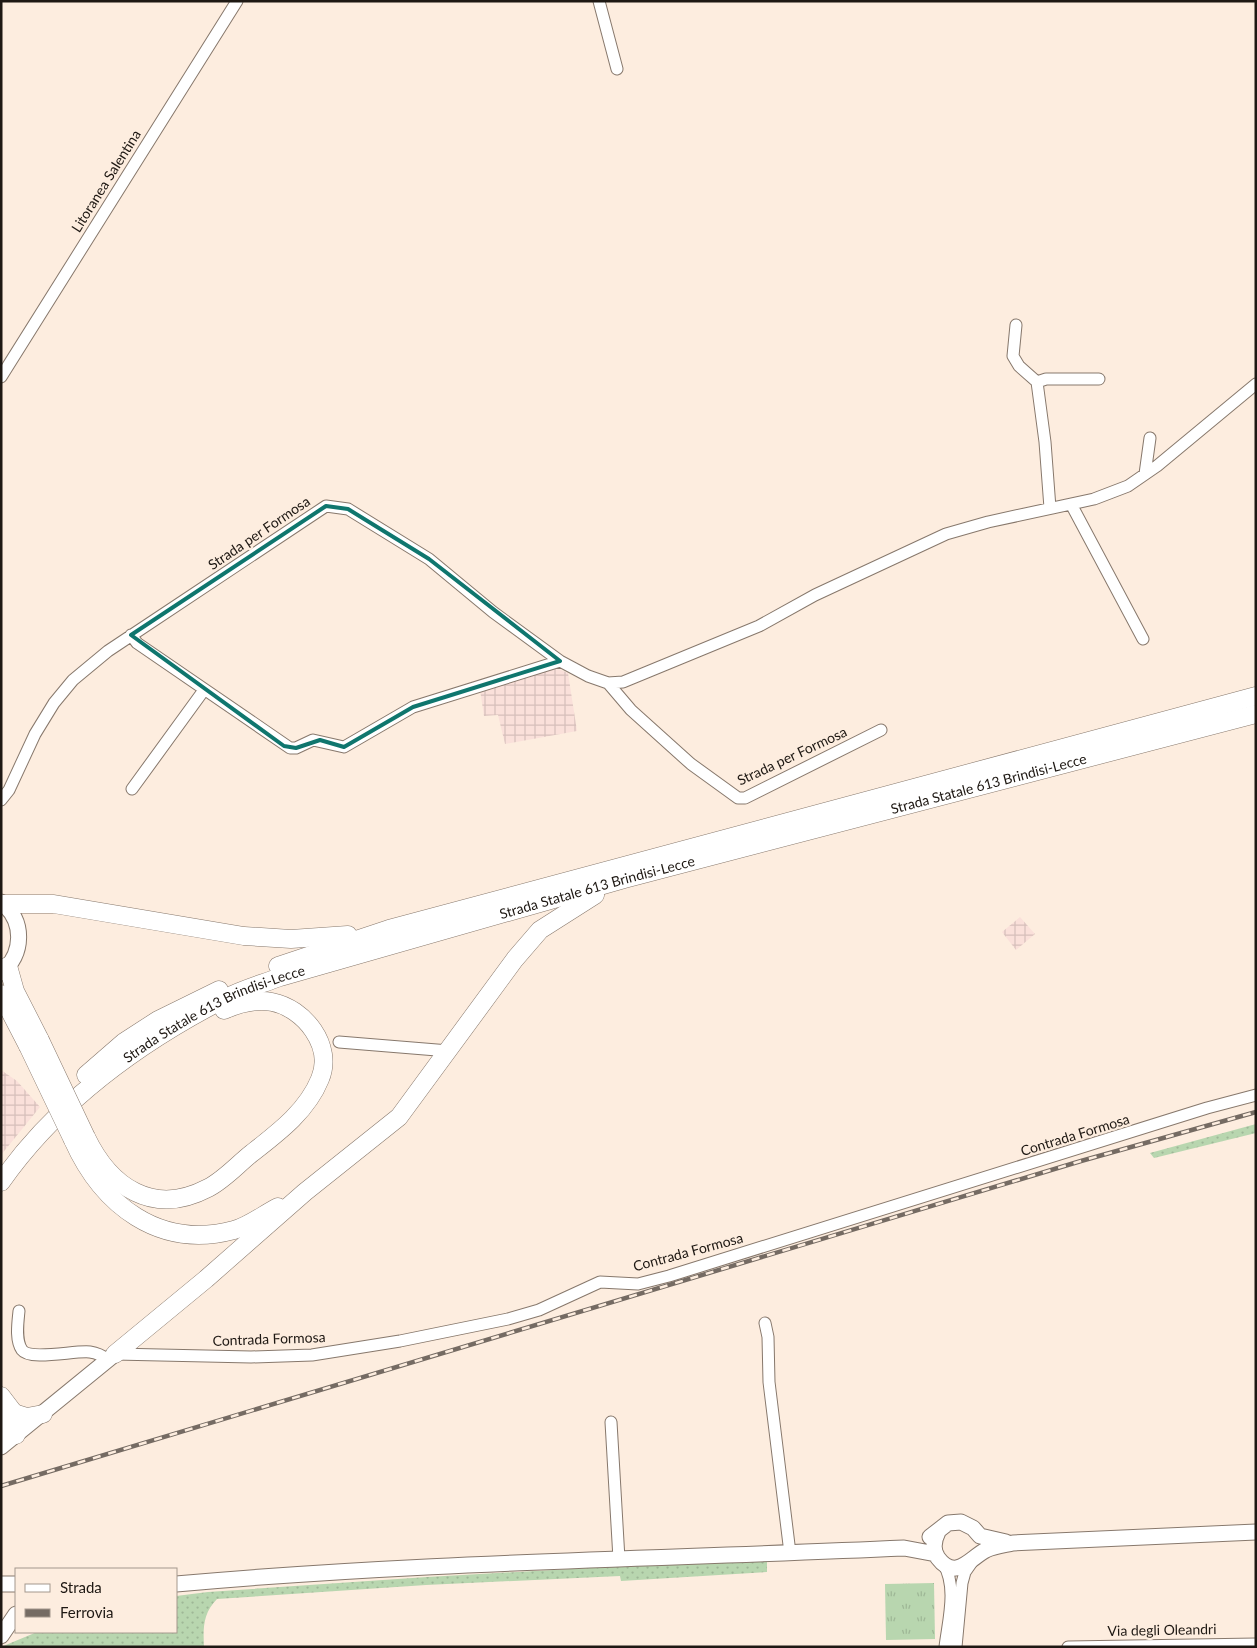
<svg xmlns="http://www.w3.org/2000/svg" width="1257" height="1648" font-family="Lato,sans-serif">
<defs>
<pattern id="industrial-grid" width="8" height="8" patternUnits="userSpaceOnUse" patternTransform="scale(1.25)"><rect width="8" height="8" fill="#fae0da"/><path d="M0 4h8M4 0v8" fill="none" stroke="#d6bfba"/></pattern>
<pattern id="grass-dots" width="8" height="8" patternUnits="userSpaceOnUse" patternTransform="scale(1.25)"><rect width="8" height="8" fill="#b8d6af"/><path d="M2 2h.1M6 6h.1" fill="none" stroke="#9eb796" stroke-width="1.8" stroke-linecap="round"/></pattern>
<pattern id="park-tufts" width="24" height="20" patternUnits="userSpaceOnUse" patternTransform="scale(1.25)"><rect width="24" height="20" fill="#b8d6af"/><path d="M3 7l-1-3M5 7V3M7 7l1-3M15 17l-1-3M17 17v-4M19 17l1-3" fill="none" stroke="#9eb796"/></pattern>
</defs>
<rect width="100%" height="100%" fill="#fdeddf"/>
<path fill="url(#industrial-grid)" d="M556,668L568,673L577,731L505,744L498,715L484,716L480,690Z
M1020,917L1035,934L1016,950L1002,932Z
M1,1070L17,1081L40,1107L1,1155Z"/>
<path fill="url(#grass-dots)" d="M1256,1124V1133L1154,1158L1150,1153Z
M767,1558V1572L621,1581L620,1576L426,1585L217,1599C203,1613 203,1628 204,1647H1L37,1632H176V1596L208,1592L427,1577Z"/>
<path fill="url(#park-tufts)" d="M934,1583L935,1639L886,1640L885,1584Z"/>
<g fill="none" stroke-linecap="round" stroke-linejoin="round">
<defs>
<path id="minor" d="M599,1L617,69
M1016,325L1013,356L1019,366L1037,382L1045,442L1050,508
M1,377L237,1
M1037,382L1046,379H1099
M1145,474L1150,438
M1071,504L1143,639
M131,635L137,643L290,748H296L313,740L344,747L413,707L560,661
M608,683L631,710L691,764L738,798H745L881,730
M132,789L204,690
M1,800L9,790L35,734L54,703L73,680L108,651L326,506L348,509L429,559L493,612L560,661L588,676L608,683L623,682L759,626L815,595L946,534L988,522L1094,499L1128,486L1157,466L1256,384
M339,1042L449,1051
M19,1311C18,1322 15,1340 22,1350C30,1361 76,1350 90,1352C97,1353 103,1356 108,1360
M765,1323L768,1337L769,1382L790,1553
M115,1354L251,1357L312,1355L400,1341L508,1319L539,1310L600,1282L638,1284L669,1276L1207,1108L1256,1095
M611,1422L619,1559
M943,1563C958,1587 948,1621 945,1647
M956,1647L962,1583L965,1572L972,1562
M1068,1647L1256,1644"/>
<path id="major" d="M1,902C25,921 24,954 1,973
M1,1447L115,1354
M938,1532C934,1540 932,1550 938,1558C956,1582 971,1557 986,1550C994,1546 1004,1545 1013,1543L1256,1532
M930,1537L948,1523L961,1522L973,1528L980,1536L1006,1542
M1,1584H16
M176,1584C418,1562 662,1559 904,1548L936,1554
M1,1636L16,1614"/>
<g id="highway">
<path d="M3,904H54L244,936L291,939L348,935"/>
<path d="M8,966L15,991L40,1040"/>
<path d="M278,966L389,929L1256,696"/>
<path d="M1,994L28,1046"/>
<path d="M86,1075L124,1042L158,1020L219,990"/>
<path d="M86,1137C110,1187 153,1217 208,1188C224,1180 238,1164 252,1153C279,1132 307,1111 320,1079C334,1046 304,1008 272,1002C256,999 238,1004 224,1010"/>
<path d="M73,1140C102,1205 159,1250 234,1230C249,1226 264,1214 278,1207"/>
<path id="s1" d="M1,1182C58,1101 140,1042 226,998C243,989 262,984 280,977L624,879L1256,714"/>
<path d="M115,1354L206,1279L305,1192L399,1117L515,959L540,930L595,895"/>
<path d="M1,1396L14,1413L16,1435L5,1429L1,1421"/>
<path d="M14,1413L27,1417L43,1414"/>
</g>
</defs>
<use href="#minor" stroke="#87786c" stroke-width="13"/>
<use href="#major" stroke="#87786c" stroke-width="17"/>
<use href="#highway" stroke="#87786c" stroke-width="19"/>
<use href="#minor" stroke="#fff" stroke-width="11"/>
<use href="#major" stroke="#fff" stroke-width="15"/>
<use href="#highway" stroke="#fff" stroke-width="18"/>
<defs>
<path id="rail" d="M1,1486L1081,1161L1256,1112"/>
</defs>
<use href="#rail" stroke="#756b63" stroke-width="4.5"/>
<use href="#rail" stroke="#fdeddf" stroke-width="2.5" stroke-dasharray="8" stroke-linecap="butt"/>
<defs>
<path id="highway-bridge" d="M40,1040L86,1137
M28,1046L73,1140"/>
</defs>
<use href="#highway-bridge" stroke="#87786c" stroke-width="19" stroke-linecap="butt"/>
<use href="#highway-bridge" stroke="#fff" stroke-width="18"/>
</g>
<path fill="none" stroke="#0f766e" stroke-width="4" stroke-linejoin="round" d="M326,506L348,509L429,559L560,661L413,707L344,747L320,740L296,748L284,746L131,635Z"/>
<g text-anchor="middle" stroke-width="4.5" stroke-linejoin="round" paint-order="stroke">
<g font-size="14" fill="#1e1813" stroke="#fdeddf">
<text transform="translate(106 181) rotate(-58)" y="5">Litoranea Salentina</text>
<text transform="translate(259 533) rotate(-34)" y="5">Strada per Formosa</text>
<text transform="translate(792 756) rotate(-25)" y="5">Strada per Formosa</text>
<text dy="5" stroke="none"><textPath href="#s1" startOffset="1086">Strada Statale 613 Brindisi-Lecce</textPath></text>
<text dy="5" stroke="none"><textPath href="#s1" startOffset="681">Strada Statale 613 Brindisi-Lecce</textPath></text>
<text dy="5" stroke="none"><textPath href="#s1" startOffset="276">Strada Statale 613 Brindisi-Lecce</textPath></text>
<text transform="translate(1075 1135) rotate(-17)" y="5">Contrada Formosa</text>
<text transform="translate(688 1252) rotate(-15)" y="5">Contrada Formosa</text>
<text transform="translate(269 1339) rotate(-2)" y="5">Contrada Formosa</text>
<text transform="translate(1162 1630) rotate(-1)" y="5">Via degli Oleandri</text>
</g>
</g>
<rect width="1257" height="1648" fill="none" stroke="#1e1813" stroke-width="5"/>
<rect x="15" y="1568" width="162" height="65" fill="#fdeddf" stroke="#a4988d"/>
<rect x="25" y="1584" width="25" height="8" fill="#ffffff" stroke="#a4988d"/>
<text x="60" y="1593" font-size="15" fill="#1e1813">Strada</text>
<rect x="25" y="1609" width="25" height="8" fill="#756b63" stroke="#a4988d"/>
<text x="60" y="1618" font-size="15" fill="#1e1813">Ferrovia</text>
</svg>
